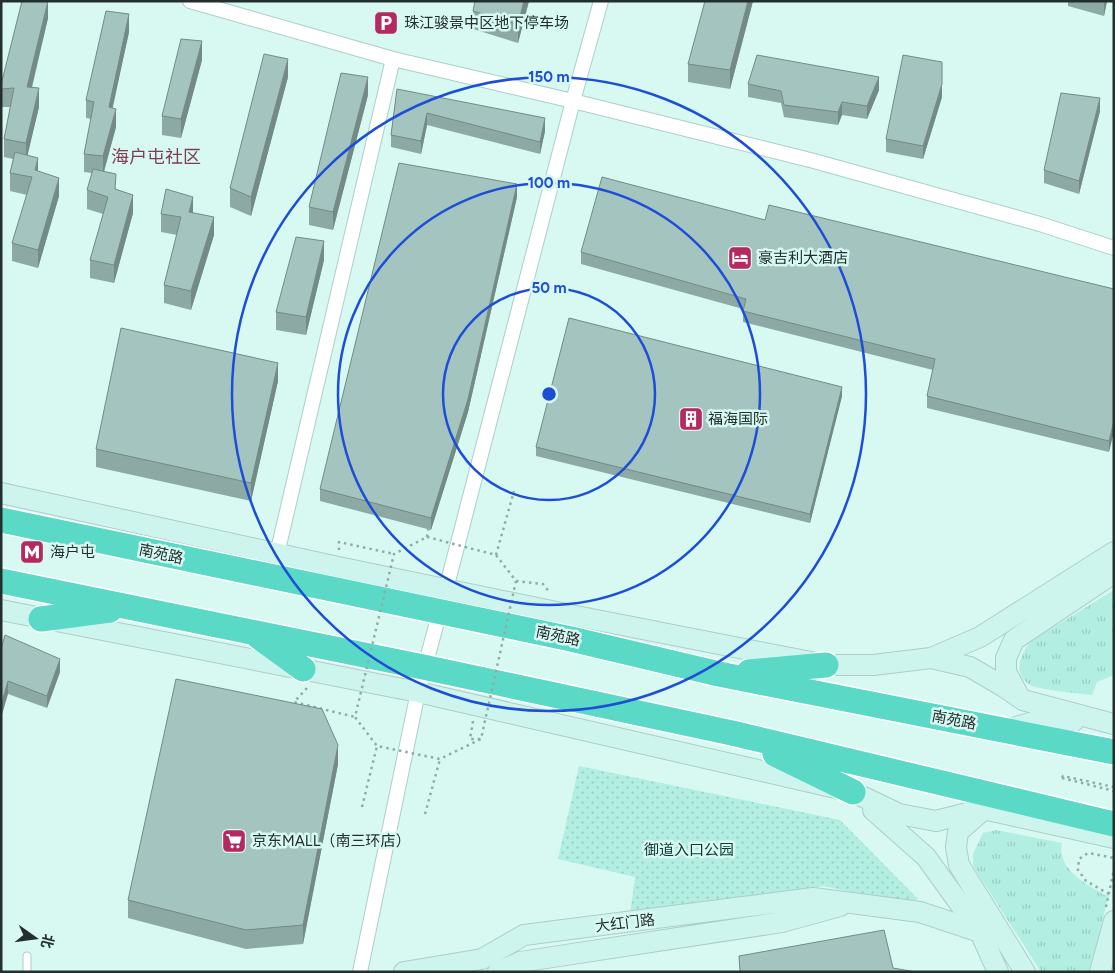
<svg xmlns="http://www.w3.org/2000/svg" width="1115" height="973" font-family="Figtree,'Noto Sans SC',sans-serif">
<defs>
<pattern id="grass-tufts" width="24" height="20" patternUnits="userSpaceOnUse" patternTransform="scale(1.25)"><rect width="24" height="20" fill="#b2eee2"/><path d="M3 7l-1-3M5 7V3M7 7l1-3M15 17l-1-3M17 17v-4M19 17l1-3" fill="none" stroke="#99ccc2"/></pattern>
<pattern id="park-dots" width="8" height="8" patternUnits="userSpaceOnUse" patternTransform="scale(1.25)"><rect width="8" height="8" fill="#b2eee2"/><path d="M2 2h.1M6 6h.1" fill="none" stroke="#99ccc2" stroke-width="1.8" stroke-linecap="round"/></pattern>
</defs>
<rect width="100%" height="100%" fill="#d7f9f2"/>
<path fill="url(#grass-tufts)" d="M1114,590V675L1097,682L1092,695C1081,694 1036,689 1030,685C1012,673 1020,655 1031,641Z
M996,830L1062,843C1057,870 1086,884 1105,895L1109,894L1090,972H1041L973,866V854L983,833Z"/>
<path fill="url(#park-dots)" d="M579,766L840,820L918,899L904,904L824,886L629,922L635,877L558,859Z"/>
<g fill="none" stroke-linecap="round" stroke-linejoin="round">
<defs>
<path id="lane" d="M27,972V956"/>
<path id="street" d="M190,1L393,59L573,101L814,161L1040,224L1114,248
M277,554L393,59
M360,972L418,692L446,589L573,101L601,1"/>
<path id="secondary" d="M1,493L338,567L566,614L826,665H873L931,658L980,637L1114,552
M1,610L418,692L853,792L899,814L936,821L983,809L1114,838
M931,658L970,667L1004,687L1023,700L1114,724
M1019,696L1006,672V658L1014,640L1114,573
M1005,730L1034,722L1074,721
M873,810L926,857L980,932L998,972
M982,811L958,832L956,847L959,865L1025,972
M404,972L482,959L524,935L813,898L920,912L980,932
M498,972L520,962L782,922L840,906
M1100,972L1114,921"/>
<path id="highway" d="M1,520L571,639L719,674L1114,752
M1,581L423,667L732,733L1114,824
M41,619L110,610
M259,637L303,669
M749,672L826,665
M775,754L853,792"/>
</defs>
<use href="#lane" stroke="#adcec7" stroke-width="9"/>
<use href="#street" stroke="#adcec7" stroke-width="16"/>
<use href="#secondary" stroke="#adcec7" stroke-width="22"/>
<use href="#highway" stroke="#fff" stroke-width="28"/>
<path stroke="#92aba6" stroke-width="2.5" stroke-dasharray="2.5 4" stroke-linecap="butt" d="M427,537L429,526
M339,550V542L394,554
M496,555L514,491
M516,581L543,584L550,593
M307,688L294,702L355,717
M473,721L470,739H481
M1062,778L1063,776L1114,787
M1062,778L1114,791
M362,807L377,746
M425,814L440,759
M1109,894L1086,881L1078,870L1079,859L1088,853L1114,858
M1106,907L1114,869"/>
<use href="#lane" stroke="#fff" stroke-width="7"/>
<use href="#street" stroke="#fff" stroke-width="14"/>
<use href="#secondary" stroke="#cef4ee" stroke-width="20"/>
<use href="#highway" stroke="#5ad9c6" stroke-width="25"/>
<path stroke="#92aba6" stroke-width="2.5" stroke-dasharray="2.5 4" stroke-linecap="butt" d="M427,537L496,555L516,581L481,739L440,759L377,746L355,717L394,554Z"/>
</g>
<path fill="#8da9a4" d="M529,1L518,43L473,29V11Z
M753,1L730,89L688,82V64Z
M1068,1H1107L1104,16L1068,6Z
M48,18L32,88L39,107L27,155L38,171L59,196L38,268L12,261V243L27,195L10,191V173L13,159L4,157V139L10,107H1V85Z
M129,32L112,108L116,127L104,171L133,213L114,283L90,278V260L103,214L87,209V190L92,173L84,172V154L91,119L86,118V100Z
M202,60L181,138L162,135V116Z
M288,77L251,216L230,207V188Z
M748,84L879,90L867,119L842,115L838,125L784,117L781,103L748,97Z
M397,89L545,131L540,154L427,125L421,154L391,147V135Z
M368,95L333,230L309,225V207Z
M942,97L923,159L886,152V139Z
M1100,111L1079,194L1044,183V170Z
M517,197L468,412L431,530L320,501V489Z
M193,213L214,235L191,310L164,303V285L177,235L161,232V214Z
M765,220L1114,289L1109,452L927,408V396L933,370L743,322V309L581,264V252Z
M324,260L306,335L276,330V312Z
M278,381L251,501L96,467V449Z
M842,396L810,523L536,456V447Z
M1,649L60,672L47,708L8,694Z
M338,764L303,944L246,949L128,918V900Z"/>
<path fill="#738a86" d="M48,1V18L27,106V87Z
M524,1H529L518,43V24Z
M748,1H753L730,89V70Z
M1104,1H1107L1104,16Z
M129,14V32L109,125V107Z
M202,41V60L181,138V119Z
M288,59V77L251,216V197Z
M368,77V95L333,230V212Z
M879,77V90L867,119V106Z
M942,84V97L923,159V146Z
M39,88V107L26,162V143Z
M1100,98V111L1079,194V181Z
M842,102V115L838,125V112Z
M116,109V127L103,175V156Z
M427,113V125L421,154V141Z
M545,118V131L540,154V142Z
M38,158V176L35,170Z
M59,178V196L38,268V250Z
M517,184V197L468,412L431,530V518Z
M133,195V213L114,283V265Z
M193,197V216L189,212Z
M214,217V235L191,310V291Z
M324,241V260L306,335V317Z
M278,363V381L251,501V483Z
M842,387V396L810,523V514Z
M1114,421V432L1109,452V441Z
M60,659V672L47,708V696Z
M8,681V694L1,718V705Z
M338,745V764L303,944V925Z"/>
<path fill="#a4c5bf" stroke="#738a86" d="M22,1H48L27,87L39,88L26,143L4,139L14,88L1,89V85Z
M475,1H524L518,24L473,11Z
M705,1H748L730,70L688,64Z
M106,11L129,14L109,107L116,109L103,156L84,154L94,102L86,100Z
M181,39L202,41L181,119L162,116Z
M264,54L288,59L251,197L230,188Z
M757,55L879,77L867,106L842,102L838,112L784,105L781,91L748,84Z
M903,55L942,62V84L923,146L886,139Z
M341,73L368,77L333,212L309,207Z
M397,89L545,118L540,142L427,113L421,141L391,135Z
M1061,93L1100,98L1079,181L1044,170Z
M15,152L38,158L35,170L59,178L38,250L12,243L32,177L10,173Z
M399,163L517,184L468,399L431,518L320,489Z
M93,169L116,174L115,189L133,195L114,265L90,260L108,197L87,190Z
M602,177L765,220L769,205L1114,289V421L1109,441L927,396L935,359L743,311L746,299L581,252Z
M166,189L193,197L189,212L214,217L191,291L164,285L181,217L161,214Z
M296,237L324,241L306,317L276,312Z
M569,318L842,387L810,514L536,447Z
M121,328L278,363L251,483L96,449Z
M5,635L60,659L47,696L8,681L1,705V649Z
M176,679L322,709L338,745L303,925L246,930L128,900Z
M884,930L893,968L916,972H740L739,956Z"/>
<g fill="none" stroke="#1d4ed8" stroke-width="2.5">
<circle cx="549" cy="394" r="106"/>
<circle cx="549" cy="394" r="211"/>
<circle cx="549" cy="394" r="317"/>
</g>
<defs>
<symbol id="parking-square" viewBox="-11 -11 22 22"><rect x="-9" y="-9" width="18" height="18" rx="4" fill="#b52961" stroke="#d7f9f2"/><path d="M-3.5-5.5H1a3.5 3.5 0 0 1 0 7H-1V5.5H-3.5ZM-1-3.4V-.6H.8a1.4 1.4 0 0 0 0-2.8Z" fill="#fff"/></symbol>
<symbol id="hotel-square" viewBox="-11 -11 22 22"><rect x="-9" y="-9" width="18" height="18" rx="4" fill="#b52961" stroke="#d7f9f2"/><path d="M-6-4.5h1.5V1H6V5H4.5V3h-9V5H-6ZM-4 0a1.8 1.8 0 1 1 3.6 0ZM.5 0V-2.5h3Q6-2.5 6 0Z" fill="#fff"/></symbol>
<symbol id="building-square" viewBox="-11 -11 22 22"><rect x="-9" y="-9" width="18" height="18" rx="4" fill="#b52961" stroke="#d7f9f2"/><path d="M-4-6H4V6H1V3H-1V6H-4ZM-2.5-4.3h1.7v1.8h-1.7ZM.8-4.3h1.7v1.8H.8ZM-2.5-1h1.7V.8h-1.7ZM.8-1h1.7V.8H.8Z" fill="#fff"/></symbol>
<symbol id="metro-square" viewBox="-11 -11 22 22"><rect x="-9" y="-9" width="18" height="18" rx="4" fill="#b52961" stroke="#d7f9f2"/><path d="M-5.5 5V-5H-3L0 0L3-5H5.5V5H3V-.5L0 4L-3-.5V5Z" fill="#fff"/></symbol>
<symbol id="supermarket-square" viewBox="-11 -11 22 22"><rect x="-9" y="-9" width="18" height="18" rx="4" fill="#b52961" stroke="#d7f9f2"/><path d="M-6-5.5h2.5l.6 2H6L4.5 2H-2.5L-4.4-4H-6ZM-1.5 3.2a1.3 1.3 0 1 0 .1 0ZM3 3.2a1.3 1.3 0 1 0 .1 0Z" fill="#fff"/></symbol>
</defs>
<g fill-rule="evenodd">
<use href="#parking-square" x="372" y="9" width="28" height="28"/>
<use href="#hotel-square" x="726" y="244" width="28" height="28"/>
<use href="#building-square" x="677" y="405" width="28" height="28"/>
<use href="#metro-square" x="18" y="538" width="28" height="28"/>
<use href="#supermarket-square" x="220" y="827" width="28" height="28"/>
</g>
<g text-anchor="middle" stroke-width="5" stroke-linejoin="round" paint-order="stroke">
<g font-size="15" fill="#222f2c" stroke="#d7f9f2" text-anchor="start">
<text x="404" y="28">珠江骏景中区地下停车场</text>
<text x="758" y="263">豪吉利大酒店</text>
<text x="708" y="424">福海国际</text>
<text x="50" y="557">海户屯</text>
<text x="252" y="846">京东MALL（南三环店）</text>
</g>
<g font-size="15" fill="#222f2c" stroke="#d7f9f2">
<text transform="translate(161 554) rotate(12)" y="5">南苑路</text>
<text transform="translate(558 636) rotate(12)" y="5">南苑路</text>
<text transform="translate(954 720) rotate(11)" y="5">南苑路</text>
<text transform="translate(625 923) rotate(-7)" y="5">大红门路</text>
</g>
<g font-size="15" fill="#103933" stroke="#d7f9f2">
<text x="689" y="855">御道入口公园</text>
</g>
<g font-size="18" fill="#823c52" stroke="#d7f9f2">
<text x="156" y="163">海户屯社区</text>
</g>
</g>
<circle cx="549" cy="394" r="8" fill="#1d4ed8" stroke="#d7f9f2" stroke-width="2.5"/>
<g font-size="15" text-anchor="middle" font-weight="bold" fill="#1d4ed8" stroke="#d7f9f2" stroke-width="5" stroke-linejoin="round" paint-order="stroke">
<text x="549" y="82">150 m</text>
<text x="549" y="188">100 m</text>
<text x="549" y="293">50 m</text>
</g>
<rect width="1115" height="973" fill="none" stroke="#222f2c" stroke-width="5"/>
<g transform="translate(35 938) rotate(104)" stroke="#d7f9f2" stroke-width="4" paint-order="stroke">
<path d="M0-4L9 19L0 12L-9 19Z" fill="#222f2c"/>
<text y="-8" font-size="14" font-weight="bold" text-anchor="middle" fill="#222f2c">北</text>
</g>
</svg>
